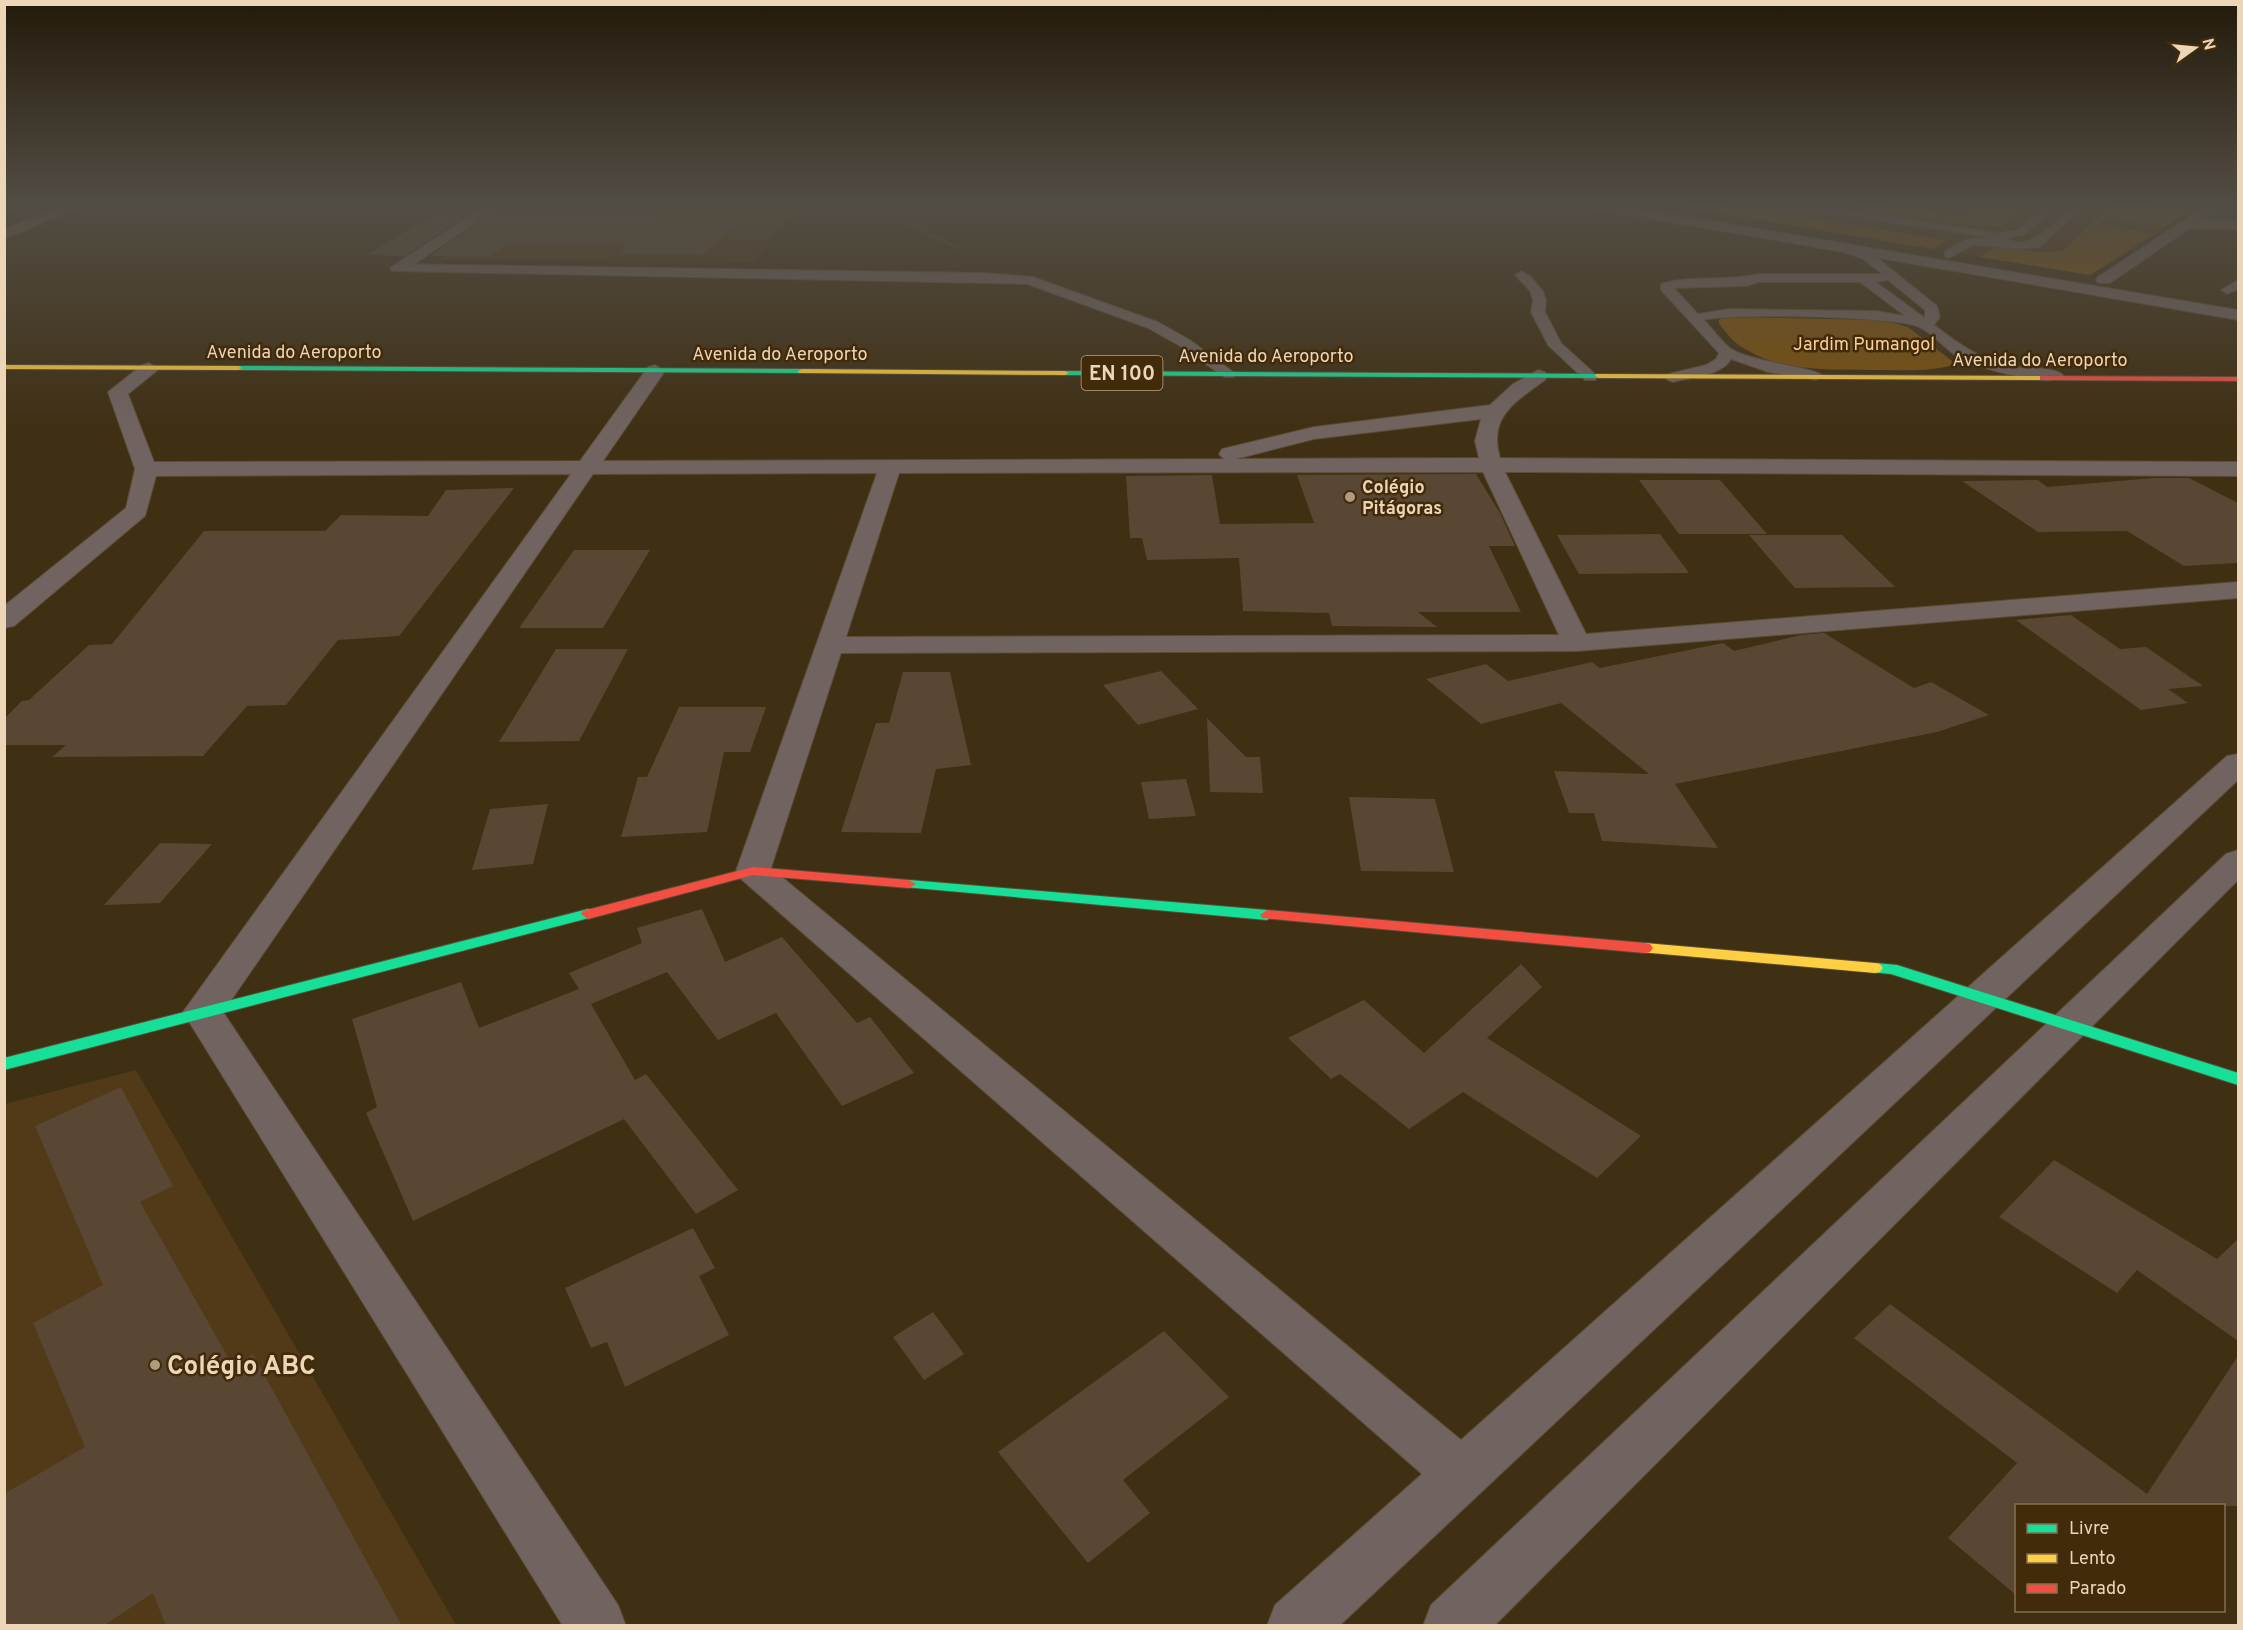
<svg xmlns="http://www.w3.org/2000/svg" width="2243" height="1630" font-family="Overpass,sans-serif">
<rect width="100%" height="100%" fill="#3f2f13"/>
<path fill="#523917" d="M520,204H799L754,262L439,260Z
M1665,204H2201L2163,228L2162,232L2090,275Z
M136,1070L456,1625L5,1626V1104Z"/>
<path fill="#7c520b" d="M1665,204H1724L1945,240L1933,249Z
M1829,204H1884L1943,213L1932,220Z
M1979,204L2022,210L2004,225L1985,226L1941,222L1952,214L1962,216Z
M2112,204H2151L2192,210L2162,228L2104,218L2099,223L2154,234L2090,275L1980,257L1996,247L2040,252L2062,251Z
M1723,317L1884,320L1908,327L1952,361V365C1929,372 1906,370 1883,370C1837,369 1783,374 1742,347C1733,342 1726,332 1719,324V320Z"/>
<path fill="#5a4733" d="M451,204H483L405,256L367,255Z
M505,204H661L652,217H743L702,255L620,253L627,244L509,243L489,257L430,256Z
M1476,474L1500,513L1515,546H1489L1521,612H1418L1437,627L1332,626L1329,613L1243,611L1239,558L1147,560L1142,538H1130L1126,476L1212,475L1220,524L1314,523L1297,475Z
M2154,478H2189L2238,503V563L2184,566L2127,531L2038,532L1962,481L2038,480L2047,487Z
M1639,480H1720L1767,534H1679Z
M514,488L399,636L338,640L286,705L247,706L203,756L52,757L66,745H4V719L22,701L29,700L89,645L112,644L204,531H325L341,515L428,516L446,490Z
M1660,534L1689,573L1579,574L1557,535Z
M1749,535H1842L1895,587L1795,588Z
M574,550H650L603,628H519Z
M2071,615L2120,649L2146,647L2203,686L2168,689L2188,703L2141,710L2016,620Z
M1824,633L1914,688L1931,682L1989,715L1937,732L1675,784L1718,848L1602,841L1594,813H1569L1554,771L1649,774L1561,703L1481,724L1426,679L1486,664L1508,681L1592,662L1600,668L1723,643L1734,651L1801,635Z
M556,649H628L579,741L499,742Z
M1161,671L1198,709L1138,725L1103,685Z
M903,672H950L971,765L936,769L921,833L841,832L876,723H889Z
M679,707H766L750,752H724L707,832L621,837L638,777H647Z
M1207,718L1246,757H1260L1263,793L1210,792Z
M1186,779L1196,816L1149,819L1141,782Z
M1349,797L1435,799L1454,872L1361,871Z
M548,804L533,864L472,870L490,809Z
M160,843L212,844L160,903L104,905Z
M702,909L725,962L782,937L857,1023L870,1017L914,1073L842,1106L776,1013L718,1040L667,972L591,1004L635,1080L646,1074L738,1190L696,1214L624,1119L413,1221L366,1113L377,1107L352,1019L461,982L479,1028L579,989L569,973L642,943L637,928Z
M1521,964L1542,987L1487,1038L1641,1136L1597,1178L1463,1092L1409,1129L1340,1074L1331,1079L1288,1038L1364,1000L1424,1053Z
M121,1087L173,1186L140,1202L233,1366L253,1354L402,1626H166L153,1593L103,1626H4V1494L85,1447L33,1323L103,1285L35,1126Z
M2054,1160L2217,1259L2238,1239V1341L2137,1270L2117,1293L1999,1217Z
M693,1228L715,1268L699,1276L729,1335L625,1387L607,1342L591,1348L565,1288Z
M1890,1304L2147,1494L2238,1356V1506H2016V1595L1948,1538L2017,1463L1854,1338Z
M933,1312L964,1354L924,1380L893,1337Z
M1164,1331L1229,1397L1123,1480L1150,1513L1088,1563L998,1452Z"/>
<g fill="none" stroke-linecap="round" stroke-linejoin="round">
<defs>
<path id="lane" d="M1757,204H1814L1998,233L2017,230L2049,204H2060L2024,235L2008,238C2029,255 2059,217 2075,204H2086L2040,247L2020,249L1973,245L1949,258L1945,257V251L1967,239L1991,238L1817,211L1812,215L1762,207Z
M1840,243L1870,252L1937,306L1940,317L1934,325C1959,344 1984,362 2015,367C2029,369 2056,366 2064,376C2053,390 1975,367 1959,358C1945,349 1934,334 1919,327C1896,316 1730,313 1704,320C1713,329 1721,341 1730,348C1749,362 1816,367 1823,376L1816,380L1768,372L1731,359C1722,376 1690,377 1673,382L1668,380L1665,377L1668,374L1706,365L1716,359L1719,353L1661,290V284C1692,274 1726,282 1757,274H1882L1862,258L1836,250V244ZM1888,280L1925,310V318L1876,282ZM1759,282H1860L1905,316L1877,311L1729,309L1698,314L1674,288L1747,286Z
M398,264L986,273L1033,277L1158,322L1190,340L1236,374L1234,377H1224L1180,346L1148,328L1027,284L394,271L392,268Z
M1521,271L1530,276L1543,291L1546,300L1545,312L1561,343L1595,374L1598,377L1595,380H1585L1548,345L1531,312L1533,300L1530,291L1515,275Z
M2238,280V289L2227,294L2221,290Z"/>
<path id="street" d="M8,204H28L4,214V205Z
M68,204H87L4,239V229Z
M487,204H503L404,271H392L390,268Z
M1581,204H1611L2238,310V320L1588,208Z
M2208,204H2224L2203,220L2238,221V229L2190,228L2110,283H2098L2096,280L2098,277Z
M149,363L159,369L128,394L154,462L580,461L648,367L655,365L665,371L603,461L1224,459L1219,454L1222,449L1314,427L1490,405L1513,384L1538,370L1545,372L1548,376L1545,380C1515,402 1488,417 1500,458L2238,462V476L1505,472L1586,634L2238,582V598L1577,651L841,653L771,868L1461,1440L2227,756L2238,754V780L1339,1626H1267L1275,1605L1422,1474L741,879L736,871L877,473L593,474L223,1012L618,1605L626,1626H563L183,1012L571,474L156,476L145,516L14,626L4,628V606L126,508L135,469L108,392L142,365ZM1481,419L1475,441L1479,458L1236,459L1314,439ZM1483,472L1559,635L846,637L899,473Z
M2238,850V880L1494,1626H1423L1431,1605L2226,854Z"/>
<path id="fast" d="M238,366L802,369L806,371L802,373L235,370L234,368Z
M1065,371L1599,374L1603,376L1599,378L1062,375L1061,373Z
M909,880L1267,910L1274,915L1267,920L904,887L902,884Z
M588,909L593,911L595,914L593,917L4,1070V1058Z
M1875,963L1897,965L2238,1073V1085L1891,974L1870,972L1867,968L1870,964Z"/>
<path id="slow" d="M4,365L238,366L242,368L238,370L4,369Z
M802,369L1065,371L1069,373L1065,375L799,373L798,371Z
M1596,374L2043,376L2047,378L2043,380L1599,378L1595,376Z
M1645,943L1875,963L1880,964L1883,968L1880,972L1875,973L1640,952L1637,948L1640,944Z"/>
<path id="jam" d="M2040,376L2238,377V381L2043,380H2040Z
M753,867L909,880L916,884L909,888L753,875L588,919L581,914L583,911Z
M1267,910L1645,943L1650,944L1653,948L1650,952L1645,953L1262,918L1260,915Z"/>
</defs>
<use href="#lane" stroke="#5b4c34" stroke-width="2"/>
<use href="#street" stroke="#5b4c34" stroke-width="2"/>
<use href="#fast" stroke="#5b4c34" stroke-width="2"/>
<use href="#slow" stroke="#5b4c34" stroke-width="2"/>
<use href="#jam" stroke="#5b4c34" stroke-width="2"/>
<path stroke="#6d6057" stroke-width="1.5" stroke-dasharray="1.5 1.5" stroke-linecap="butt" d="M868,204L960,249"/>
<use href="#lane" fill="#716460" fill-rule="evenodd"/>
<use href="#street" fill="#716460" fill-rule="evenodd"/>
<use href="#fast" fill="#16e098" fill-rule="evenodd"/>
<use href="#slow" fill="#ffcf43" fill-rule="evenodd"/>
<use href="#jam" fill="#f24e42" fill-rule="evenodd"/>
</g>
<linearGradient id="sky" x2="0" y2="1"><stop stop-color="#231a0a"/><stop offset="0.47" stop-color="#524d44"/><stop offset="1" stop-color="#524d44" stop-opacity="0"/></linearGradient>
<rect width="2243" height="432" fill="url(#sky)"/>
<g fill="#b09b7e" stroke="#422b0b" stroke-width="2">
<circle cx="1350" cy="497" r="6"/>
<circle cx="155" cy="1365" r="6"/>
</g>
<g text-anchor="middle" stroke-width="5" stroke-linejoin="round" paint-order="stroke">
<g font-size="18" fill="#facd96" stroke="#422b0b">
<text x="1864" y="350">Jardim Pumangol</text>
</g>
<g font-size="18" fill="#edd5b8" stroke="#422b0b">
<text x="294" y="358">Avenida do Aeroporto</text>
<text x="780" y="360">Avenida do Aeroporto</text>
<text x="1266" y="362">Avenida do Aeroporto</text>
<text x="2040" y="366">Avenida do Aeroporto</text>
</g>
<g font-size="18" font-weight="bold" fill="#edd5b8" stroke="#422b0b" text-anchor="start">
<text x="1362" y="493">Colégio<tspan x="1362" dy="21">Pitágoras</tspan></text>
</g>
<rect fill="#422b0b" stroke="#baa284" stroke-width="1.5" x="1081.5" y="356" width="81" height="34" rx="4.5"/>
<g font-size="20" font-weight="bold" fill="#edd5b8">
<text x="1122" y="380">EN 100</text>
</g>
<g font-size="26" font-weight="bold" fill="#edd5b8" stroke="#422b0b" text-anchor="start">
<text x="167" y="1374">Colégio ABC</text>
</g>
</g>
<rect width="2243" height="1630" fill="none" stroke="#edd5b8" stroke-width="12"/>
<rect x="2015" y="1504" width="210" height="108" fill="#422b0b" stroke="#866f50" stroke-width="1.5"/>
<rect x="2027" y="1524" width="30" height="9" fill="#16e098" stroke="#866f50" stroke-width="1.5"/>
<text x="2069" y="1534" font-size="18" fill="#edd5b8">Livre</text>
<rect x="2027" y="1554" width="30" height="9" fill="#ffcf43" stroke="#866f50" stroke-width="1.5"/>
<text x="2069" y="1564" font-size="18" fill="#edd5b8">Lento</text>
<rect x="2027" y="1584" width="30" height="9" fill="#f24e42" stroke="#866f50" stroke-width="1.5"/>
<text x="2069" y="1594" font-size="18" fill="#edd5b8">Parado</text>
<g transform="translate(2195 48) rotate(75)" stroke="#422b0b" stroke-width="4.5" paint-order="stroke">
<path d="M0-4.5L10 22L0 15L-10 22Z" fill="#edd5b8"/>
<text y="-9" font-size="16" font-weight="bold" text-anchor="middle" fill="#edd5b8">N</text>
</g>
</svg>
